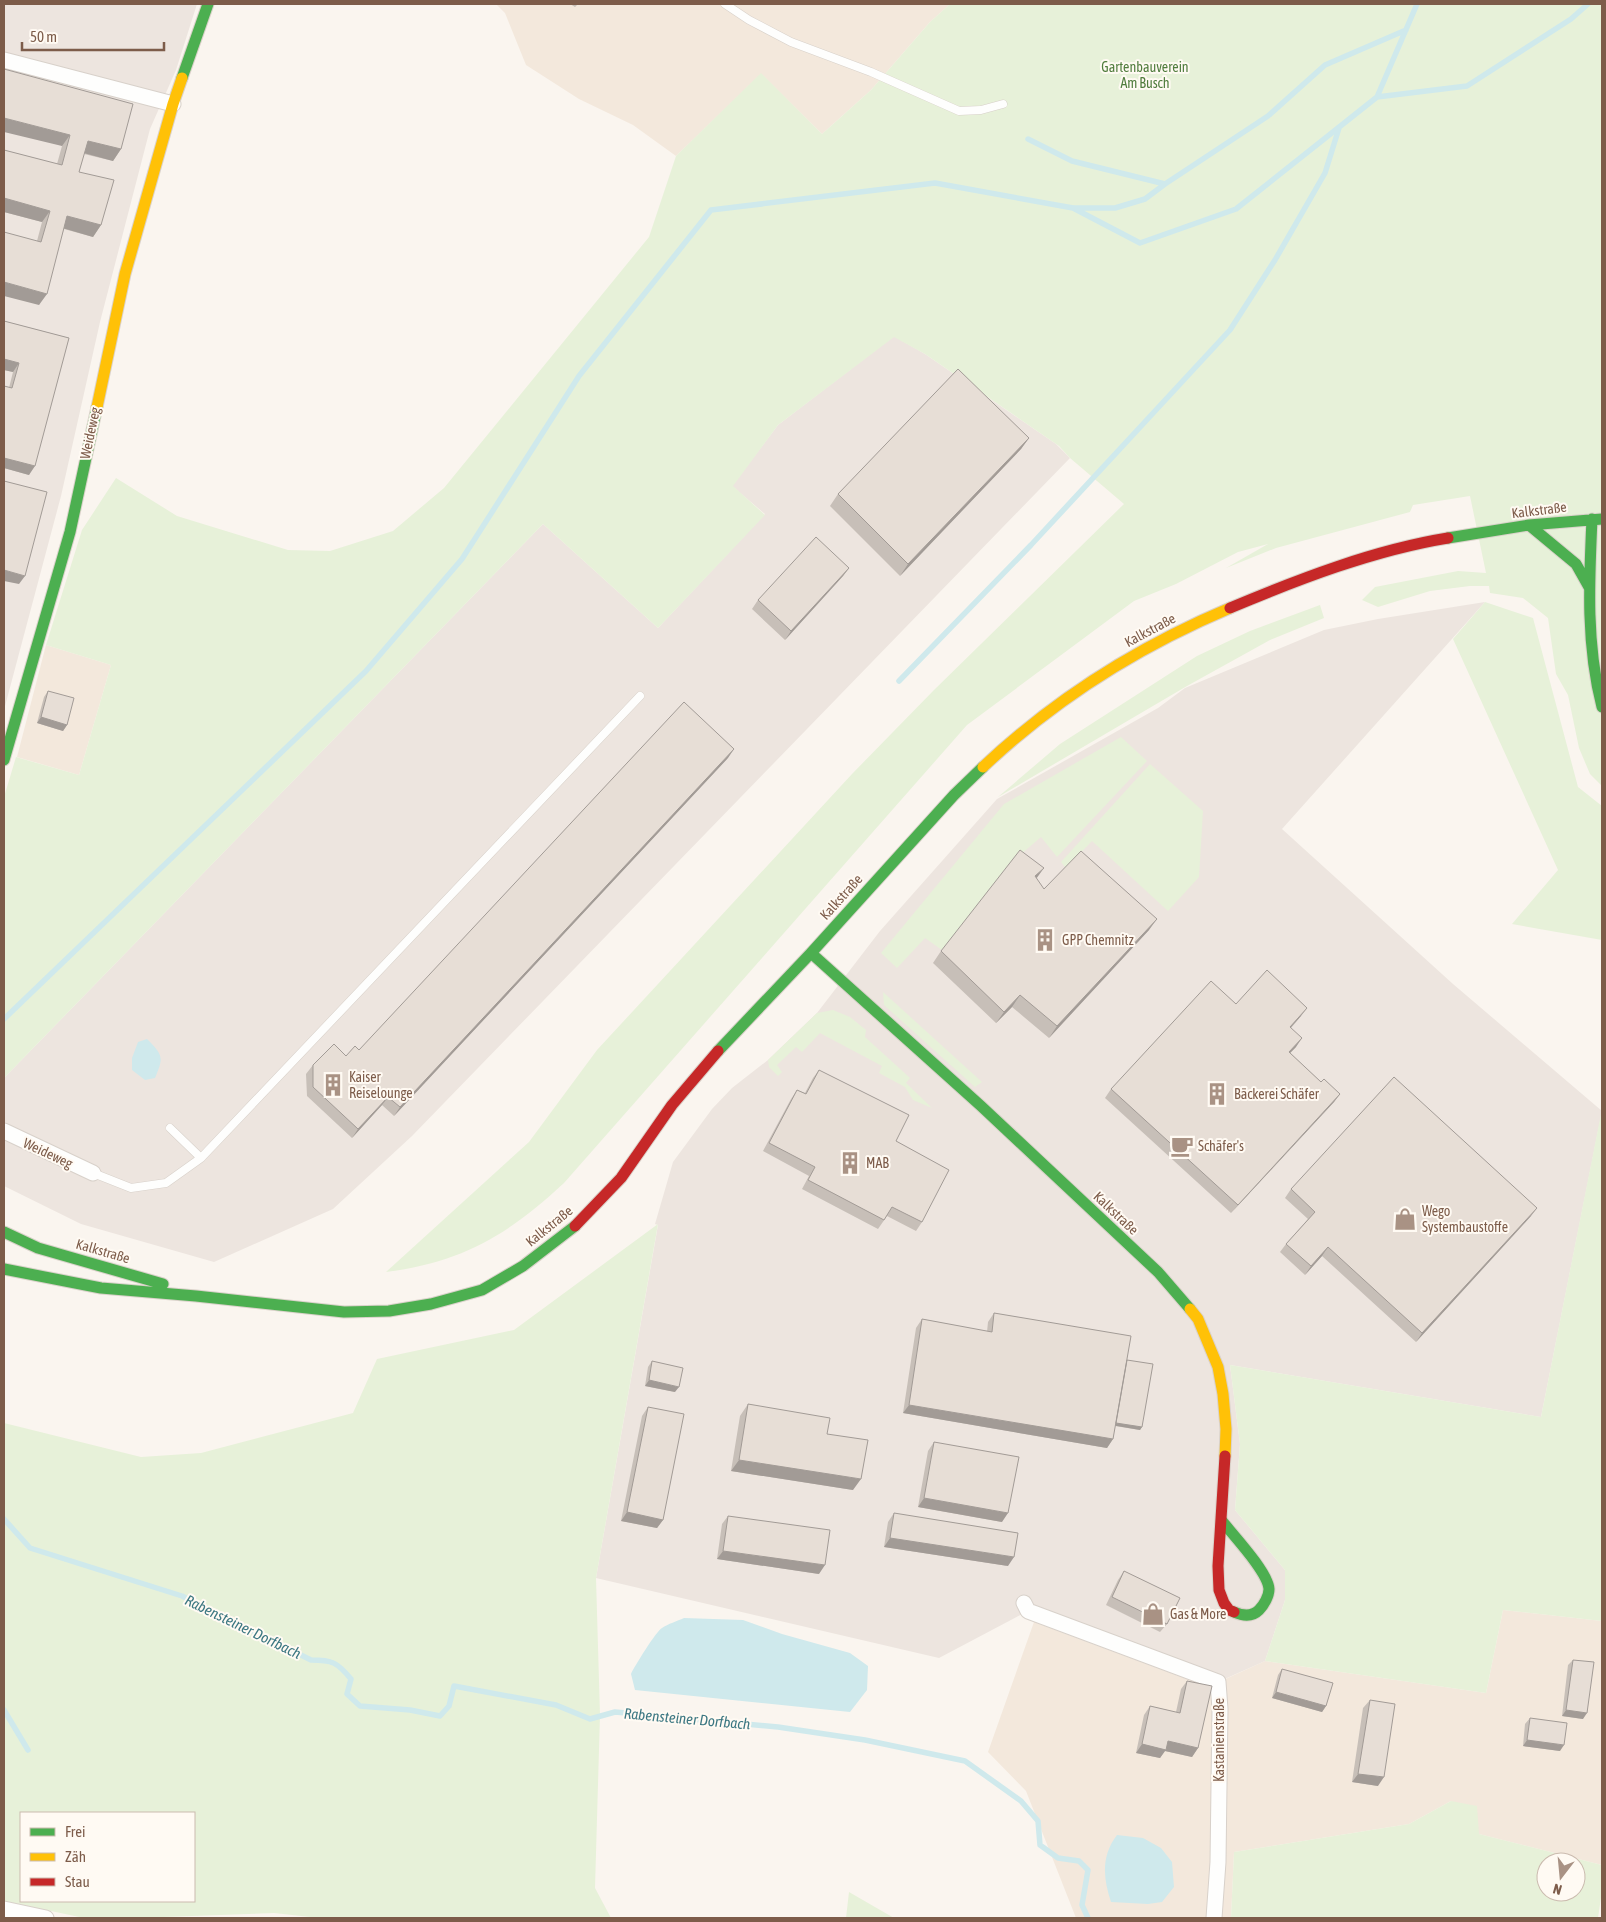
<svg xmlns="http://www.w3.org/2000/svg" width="1606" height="1922" font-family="'Asap Condensed',sans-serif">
<rect width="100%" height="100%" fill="#faf5ef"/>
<path fill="#f3e8dc" d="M496,4H950L930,22L871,90L822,134L761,74L676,156L633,125L579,99L526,65L505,13Z
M46,645L111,665L79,775L17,757Z
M1503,1610L1602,1621V1865L1479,1834L1451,1801L1409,1824L1234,1852L1231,1918H1076L1026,1791L988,1752L1034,1622L1208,1687L1265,1661L1486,1693Z"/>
<path fill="#ede5df" d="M4,4H197L176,70L150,129L100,322L61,496L4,710Z
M894,336L925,354L1056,444L1070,458L412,1136L333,1209L214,1262L81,1224L4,1186V1078L543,524L658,628L765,514L732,486L778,425Z
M1485,602L1282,829L1453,984L1602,1111L1541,1417L1230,1365L1240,1444L1235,1510L1285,1570V1600L1265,1661L1218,1682L1028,1611L939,1658L596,1578L658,1225L655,1224L673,1162L712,1109L732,1088L768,1060L817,1013L880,931L997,799L1158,708L1185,688L1324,630L1378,619Z"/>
<path fill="#e7f1d9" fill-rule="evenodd" d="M950,4H1602V786L1590,774L1579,748L1568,695L1556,674L1548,618L1523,598L1490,593L1489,586H1470L1430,591L1378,607L1362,600L1375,587L1458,571L1486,573L1470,496L1413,505L1410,512L1276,548L1226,568L1268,544L1238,552L1176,584L1134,601L967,725L564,1183C508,1235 463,1262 386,1272L529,1142L597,1050L852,774L934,690L1124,504L1070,458L1059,446L925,354L894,337L778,425L733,486L765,515L658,628L543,524L4,1078V797L16,757L79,775L111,665L46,645L82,530L116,478L177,516L288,550L330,551L393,531L444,488L649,237L676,156L761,73L822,134L871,90L930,22Z
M1485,602L1533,618L1578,787L1602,806V940L1512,924L1558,870L1453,639Z
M1320,605L1324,618L1270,640L1187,686L998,797L1060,744L1197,656L1250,631Z
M1121,737L1147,761L1057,857L1041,837L1012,862L942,950L925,938L897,968L881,953L1004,804Z
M1150,764L1203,811L1199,877L1168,911L1092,841L1066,868L1061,862Z
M883,992L982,1082L975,1087L884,1005Z
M833,1010L850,1017L866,1030L865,1037L910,1078L906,1083L932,1108L913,1100L905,1087L879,1073L882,1066L820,1033L802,1052L796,1047L777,1065L782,1072L778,1076L769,1067L768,1060L817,1013Z
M1602,1109V1621L1503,1610L1486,1693L1265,1661L1285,1600V1570L1235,1510L1240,1444L1230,1365L1541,1417Z
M658,1224L596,1578L600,1715L595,1888L611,1918H319L274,1913L135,1918H84L4,1901V1423L141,1457L201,1453L353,1413L377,1359L514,1330ZM21,1813H194V1901H21Z
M1451,1801L1477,1806L1479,1834L1602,1865V1891L1598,1918H1231L1234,1852L1409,1824ZM1546,1862H1576V1892H1546Z
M849,1892L894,1918H846Z"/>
<path fill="#cfe9ec" d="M147,1039C163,1055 164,1057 155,1078L145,1080L132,1070V1058L138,1042Z
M684,1618L743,1620L782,1634L850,1653L868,1666L867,1690L850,1712L635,1690L631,1674C634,1667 657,1630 662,1628C668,1624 677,1621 684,1618Z
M1117,1835L1143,1838L1161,1848L1172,1862L1174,1887L1162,1902L1148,1904L1111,1902C1103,1878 1101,1856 1117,1835Z"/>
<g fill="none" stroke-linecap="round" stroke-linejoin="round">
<path stroke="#cfe9ec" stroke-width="5.5" d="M1377,97L1467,86L1571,19L1588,4
M1028,139L1072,161L1165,184
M1074,208H1115L1145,199L1165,184L1268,116L1325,65L1406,30
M899,681L1031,545L1230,330L1275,260L1325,173L1339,128
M4,1019L366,671L462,559L579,376L711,210L935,183L1073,208L1140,243L1236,209L1377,97L1417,4
M4,1519L30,1548L182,1596L311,1660C332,1660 337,1662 351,1679L347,1694L360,1706L410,1710L440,1716L449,1706L454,1686L556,1705L590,1719L615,1712L778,1727L865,1740L965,1761L1021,1801L1038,1821L1040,1845L1058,1858L1079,1861L1088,1870L1082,1905L1088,1918
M4,1710L28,1750"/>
<defs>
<path id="lane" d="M725,4L749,20L791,42L871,72L959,111L981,110L1003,104
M170,1128L201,1158
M93,1173L131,1188L166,1183L201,1158L640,696"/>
<path id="street" d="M4,60L173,104
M4,1131L93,1173
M1024,1603L1028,1611L1218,1682L1220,1709L1218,1862L1214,1918
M4,1909L46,1918"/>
<path id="fast" d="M182,78L208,4
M1592,519C1589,583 1586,645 1602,707
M1529,525L1576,564L1589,587
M1448,538L1529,525L1602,519
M4,760L70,532L97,407
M811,953L981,1106L1158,1272L1190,1309
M718,1051L811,953L954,795L983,767
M4,1232L38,1248L163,1284
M4,1269L101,1288L196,1296L344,1312L389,1311L431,1304L482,1290L523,1266L575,1226
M1222,1521C1233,1535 1268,1572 1269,1589C1269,1596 1264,1605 1259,1610C1252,1617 1243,1616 1234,1612"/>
<path id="slow" d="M97,407L125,274L173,104L182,78
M983,767C1054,700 1140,646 1230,608
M1190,1309L1198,1319L1218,1367L1223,1394L1226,1429L1225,1456"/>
<path id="jam" d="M1230,608C1299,579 1374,550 1448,538
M575,1226L621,1178L672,1105L718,1051
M1225,1456L1218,1566L1219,1590L1224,1603L1229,1610L1234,1612"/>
</defs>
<use href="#lane" stroke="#d8d1ca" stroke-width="9"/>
<use href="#street" stroke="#d8d1ca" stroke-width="17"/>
<use href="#fast" stroke="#dad2ca" stroke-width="13"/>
<use href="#slow" stroke="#dad2ca" stroke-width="13"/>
<use href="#jam" stroke="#dad2ca" stroke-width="13"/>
<use href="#lane" stroke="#fefefd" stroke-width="8"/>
<use href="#street" stroke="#fefefd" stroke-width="15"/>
<use href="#fast" stroke="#4caf50" stroke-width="11"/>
<use href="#slow" stroke="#ffc107" stroke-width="11"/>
<use href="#jam" stroke="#c62828" stroke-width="11"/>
</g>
<path fill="#c7bfb8" d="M570,4H578L575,7Z
M4,69L121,149L113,161L84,154L79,172L101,225L93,237L64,229L39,305L37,241L42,222L4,212V150L57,164L62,146Z
M4,321L69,338L29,475L4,468V386L9,388L13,372L4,370Z
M1029,438L1021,449L900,576L830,506L838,494Z
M849,568L843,576L785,640L752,609L758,600Z
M48,691L67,725L63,731L37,723L44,697Z
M728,758L394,1116L382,1105L352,1138L307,1096L306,1074L313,1065L346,1056L359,1050Z
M1036,879L1044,889L1149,930L1049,1038L1012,1007L996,1023L933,963L941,951Z
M1236,1004L1301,1016L1291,1028L1296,1047L1290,1053L1321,1082L1340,1094L1334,1102L1231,1213L1105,1098L1111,1089Z
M819,1070L896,1141L922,1222L916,1231L887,1216L878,1229L802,1189L809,1176L763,1151L791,1099L797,1090L805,1093L813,1078Z
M1291,1189L1531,1216L1416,1342L1322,1256L1305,1275L1280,1252L1286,1244L1308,1219L1285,1198Z
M994,1313L1127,1360L1142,1427L1140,1430L1115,1426L1113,1439L1107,1448L903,1413L916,1328L922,1319L987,1332L988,1322Z
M652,1361L675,1392L645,1386L648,1367Z
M748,1404L827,1434L853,1490L731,1471L740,1416Z
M648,1407L663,1520L657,1528L621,1521L642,1416Z
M934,1442L1002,1522L918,1507L928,1451Z
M894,1513L1008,1566L884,1547L888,1522Z
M728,1516L819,1574L717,1559L722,1524Z
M1124,1571L1167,1624L1160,1632L1106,1605L1118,1580Z
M1573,1660L1583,1719L1562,1716L1568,1665Z
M1282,1669L1326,1706L1322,1712L1272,1698L1278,1675Z
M1187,1681L1198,1748L1192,1757L1165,1751L1160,1758L1136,1753L1144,1715L1150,1706L1176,1712L1181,1689Z
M1370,1700L1378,1786L1352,1782L1363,1708Z
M1530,1718L1560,1751L1523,1746L1525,1724Z"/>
<path fill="#a29b96" d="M4,118L70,135L62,146L4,132Z
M88,141L121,149L113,161L80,152Z
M4,198L50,211L42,222L4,212Z
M67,216L101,225L93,237L59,227Z
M4,282L47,294L39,305L4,296Z
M4,359L19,363L13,372L4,370Z
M1029,438L1021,449L900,576L908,564Z
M4,458L35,466L29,475L4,468Z
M849,568L843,576L785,640L791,631Z
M4,570L25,576L19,584L4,581Z
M41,717L67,725L63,731L37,723Z
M734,749L728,758L394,1116L400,1107Z
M1044,868L1036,879L1035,876Z
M1157,919L1149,930L1049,1038L1057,1026Z
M1020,995L1012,1007L996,1023L1004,1012Z
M1307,1008L1301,1016L1284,1035L1290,1027Z
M1302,1038L1296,1047L1282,1061L1289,1052Z
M1340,1094L1334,1102L1231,1213L1238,1205Z
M388,1097L382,1105L352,1138L358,1129Z
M1537,1208L1531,1216L1416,1342L1422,1333Z
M1328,1247L1322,1256L1305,1275L1311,1266Z
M649,1380L679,1387L675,1392L645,1386Z
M909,1405L1113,1439L1107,1448L903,1413Z
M1113,1422L1142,1427L1140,1430L1111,1425Z
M739,1460L861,1479L853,1490L731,1471Z
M924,1498L1008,1513L1002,1522L918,1507Z
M627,1512L663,1520L657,1528L621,1521Z
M890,1538L1014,1557L1008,1566L884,1547Z
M723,1551L825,1565L819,1574L717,1559Z
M1276,1692L1326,1706L1322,1712L1272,1698Z
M1566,1710L1587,1713L1583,1719L1562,1716Z
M1527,1740L1564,1745L1560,1751L1523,1746Z
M1168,1741L1198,1748L1192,1757L1165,1751L1160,1758L1136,1753L1142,1744Z
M1358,1774L1384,1777L1378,1786L1352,1782Z"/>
<path fill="#e7ded6" stroke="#a29b96" d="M4,69L133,104L121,149L88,141L79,172L114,180L101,225L67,216L47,294L4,282V232L41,242L50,211L4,198V150L62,165L70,135L4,118Z
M4,321L69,338L35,466L4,458V386L12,388L19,363L4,359Z
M958,369L1029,438L908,564L838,494Z
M4,481L47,492L25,576L4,570Z
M816,537L849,568L791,631L758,600Z
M48,691L74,698L67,725L41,717Z
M684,702L734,749L400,1107L388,1097L358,1129L313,1087V1065L334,1044L346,1056L355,1046L359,1050Z
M1020,850L1044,868L1035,876L1044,889L1081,851L1157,919L1057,1026L1020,995L1004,1012L941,951Z
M1267,970L1307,1008L1290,1027L1302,1038L1289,1052L1321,1082L1324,1079L1340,1094L1238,1205L1111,1089L1211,981L1236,1004Z
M819,1070L909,1115L896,1141L949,1170L922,1222L892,1207L884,1220L808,1180L815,1167L769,1143L797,1090L806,1094Z
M1394,1077L1537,1208L1422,1333L1328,1247L1311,1266L1286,1244L1315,1212L1291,1189Z
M994,1313L1131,1336L1113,1439L909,1405L922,1319L992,1332Z
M1127,1360L1153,1364L1142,1427L1116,1423Z
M652,1361L683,1368L679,1387L649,1380Z
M748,1404L830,1418L827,1434L868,1440L861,1479L739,1460Z
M648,1407L684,1414L663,1520L627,1512Z
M934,1442L1019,1457L1008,1513L924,1498Z
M894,1513L1018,1533L1014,1557L890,1538Z
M728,1516L830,1530L825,1565L723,1551Z
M1124,1571L1180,1598L1167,1624L1112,1597Z
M1573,1660L1594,1662L1587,1713L1566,1710Z
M1282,1669L1333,1683L1326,1706L1276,1692Z
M1187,1681L1212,1686L1198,1748L1168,1741L1166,1750L1142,1744L1150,1706L1180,1713Z
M1370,1700L1395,1704L1384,1777L1358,1774Z
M1530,1718L1567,1723L1564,1745L1527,1740Z"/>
<defs>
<symbol id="building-bare" viewBox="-9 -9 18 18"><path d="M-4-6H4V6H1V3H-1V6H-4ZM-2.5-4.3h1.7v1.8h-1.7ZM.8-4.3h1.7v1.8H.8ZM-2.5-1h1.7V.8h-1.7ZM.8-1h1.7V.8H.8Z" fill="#a99284" stroke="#fffaf3" stroke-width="2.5" paint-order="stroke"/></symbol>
<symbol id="cafe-bare" viewBox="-9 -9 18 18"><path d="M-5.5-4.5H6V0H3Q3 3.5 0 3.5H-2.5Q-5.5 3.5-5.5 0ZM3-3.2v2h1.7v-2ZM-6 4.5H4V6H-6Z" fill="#a99284" stroke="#fffaf3" stroke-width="2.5" paint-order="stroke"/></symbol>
<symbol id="shop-bare" viewBox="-9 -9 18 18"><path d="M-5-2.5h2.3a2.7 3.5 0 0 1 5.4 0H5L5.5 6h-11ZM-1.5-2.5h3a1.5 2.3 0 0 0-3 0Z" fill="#a99284" stroke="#fffaf3" stroke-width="2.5" paint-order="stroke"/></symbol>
</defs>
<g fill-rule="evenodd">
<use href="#building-bare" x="1029" y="924" width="32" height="32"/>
<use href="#building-bare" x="317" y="1069" width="32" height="32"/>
<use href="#building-bare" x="1201" y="1078" width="32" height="32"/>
<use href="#cafe-bare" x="1166" y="1130" width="32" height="32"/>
<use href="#building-bare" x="834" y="1147" width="32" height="32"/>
<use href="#shop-bare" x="1389" y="1203" width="32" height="32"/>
<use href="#shop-bare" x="1137" y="1598" width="32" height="32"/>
</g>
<g text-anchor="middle" stroke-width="4" stroke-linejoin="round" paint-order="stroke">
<g font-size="14" fill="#517d3e" stroke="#fffaf3">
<text x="1145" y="72">Gartenbauverein<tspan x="1145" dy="16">Am Busch</tspan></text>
</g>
<g font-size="14" fill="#7d5c4a" stroke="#fffaf3">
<text transform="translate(90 433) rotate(-78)" y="5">Weideweg</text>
<text transform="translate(1539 510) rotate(-7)" y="5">Kalkstraße</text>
<text transform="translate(1150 630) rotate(-28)" y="5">Kalkstraße</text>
<text transform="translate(841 897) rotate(-48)" y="5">Kalkstraße</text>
<text transform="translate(48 1153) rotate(25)" y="5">Weideweg</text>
<text transform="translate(1116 1213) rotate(43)" y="5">Kalkstraße</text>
<text transform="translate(549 1226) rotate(-39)" y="5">Kalkstraße</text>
<text transform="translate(103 1251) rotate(16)" y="5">Kalkstraße</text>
<text transform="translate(1219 1740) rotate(-90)" y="5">Kastanienstraße</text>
</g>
<g font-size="14" fill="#7d5c4a" stroke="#fffaf3" text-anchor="start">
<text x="1062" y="945">GPP Chemnitz</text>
<text x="349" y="1082">Kaiser<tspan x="349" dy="16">Reiselounge</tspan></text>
<text x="1234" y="1099">Bäckerei Schäfer</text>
<text x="1198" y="1151">Schäfer's</text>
<text x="866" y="1168">MAB</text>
<text x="1422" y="1216">Wego<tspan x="1422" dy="16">Systembaustoffe</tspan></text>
<text x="1170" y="1619">Gas &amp; More</text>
</g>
<g font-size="15" font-style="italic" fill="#3c7782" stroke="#fffaf3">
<text transform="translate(243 1627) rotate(26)" y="5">Rabensteiner Dorfbach</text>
<text transform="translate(687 1719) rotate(5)" y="5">Rabensteiner Dorfbach</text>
</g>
</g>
<rect width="1606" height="1922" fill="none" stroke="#7d5c4a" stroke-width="10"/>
<rect x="20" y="1812" width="175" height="90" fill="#fffaf3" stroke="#cbbbaf"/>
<rect x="30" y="1828" width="25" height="8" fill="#4caf50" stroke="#cbbbaf"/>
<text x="65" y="1837" font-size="15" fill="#7d5c4a">Frei</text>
<rect x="30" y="1853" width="25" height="8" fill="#ffc107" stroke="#cbbbaf"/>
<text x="65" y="1862" font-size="15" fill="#7d5c4a">Zäh</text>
<rect x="30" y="1878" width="25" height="8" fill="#c62828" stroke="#cbbbaf"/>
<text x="65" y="1887" font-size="15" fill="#7d5c4a">Stau</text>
<g transform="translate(1561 1877) rotate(196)"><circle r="24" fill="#fffaf3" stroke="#cbbbaf"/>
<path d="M0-4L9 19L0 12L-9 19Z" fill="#a99284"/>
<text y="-8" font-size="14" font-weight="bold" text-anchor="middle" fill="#7d5c4a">N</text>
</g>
<path d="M22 42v8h142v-8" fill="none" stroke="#7d5c4a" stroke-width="2.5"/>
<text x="30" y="42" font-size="15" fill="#7d5c4a" stroke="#fffaf3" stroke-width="4" paint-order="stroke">50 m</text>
</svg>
